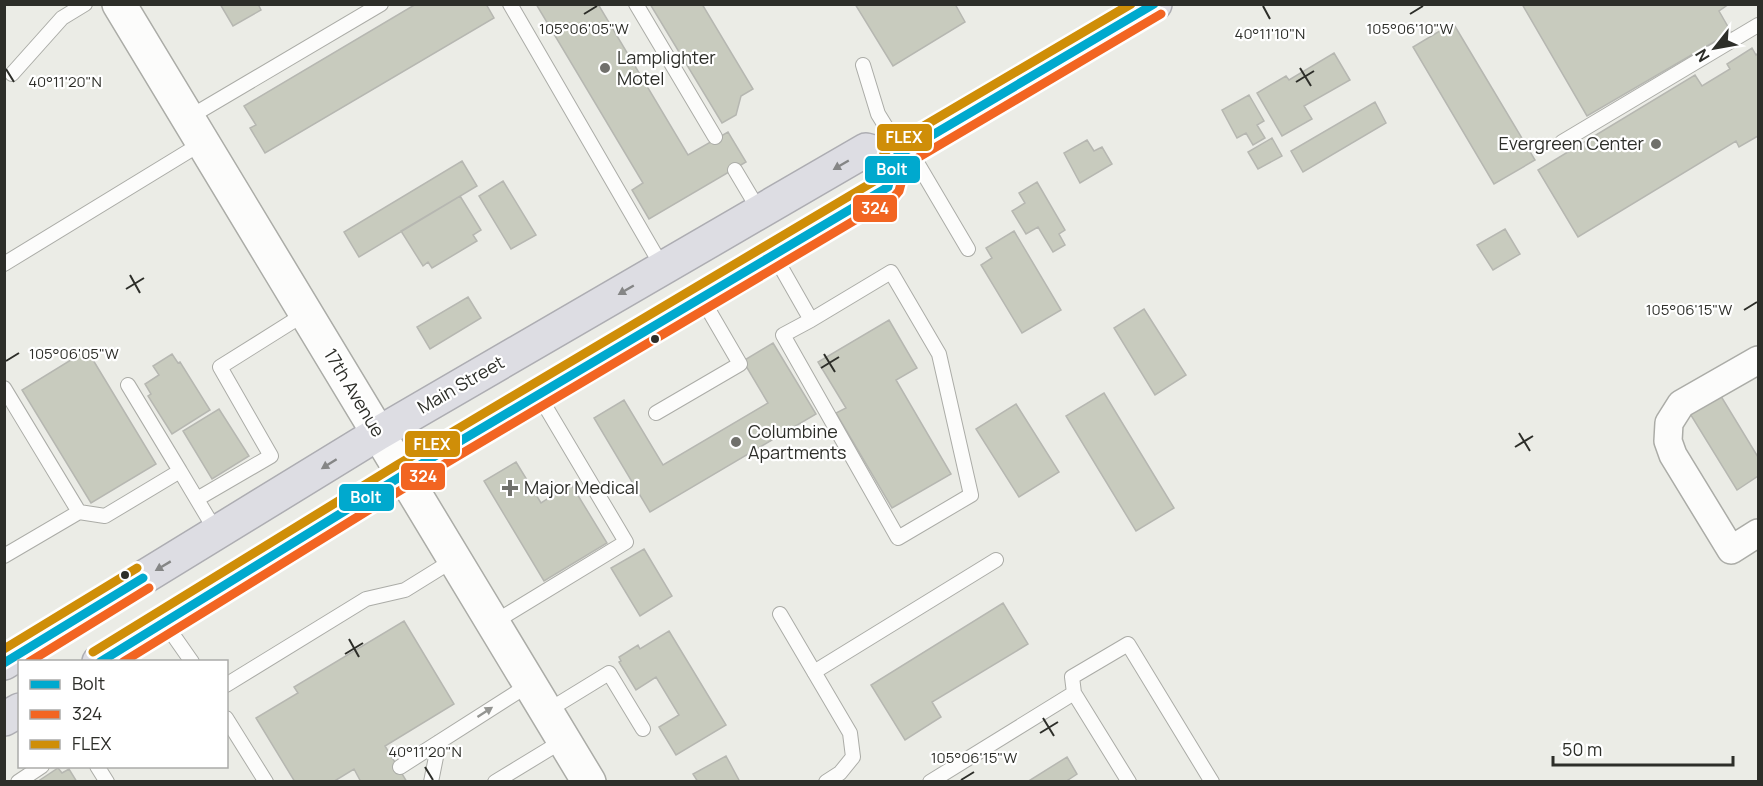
<svg xmlns="http://www.w3.org/2000/svg" width="1763" height="786" font-family="Manrope,sans-serif">
<rect width="100%" height="100%" fill="#ebece6"/>
<path fill="#c8cbbe" stroke="#b6b7b1" stroke-width="1.5" d="M220,4H258L261,10L233,26Z
M416,4H486L494,18L265,153L250,128L256,125L244,106Z
M536,4H598L688,155L728,132L746,162L649,219L632,190L643,183Z
M650,4H702L753,89L741,96L736,115L722,123Z
M855,4H955L965,22L893,66Z
M1522,4H1729L1719,11L1731,32L1587,116Z
M1453,23L1535,160L1494,184L1413,47Z
M1752,48L1756,55L1758,53V136L1739,147L1736,141L1578,237L1538,170L1695,75L1702,86L1730,69L1727,64Z
M1334,53L1350,80L1304,106L1312,119L1282,136L1257,93L1286,76L1289,80Z
M1249,95L1264,121L1257,125L1265,138L1253,145L1246,133L1237,138L1222,110Z
M1375,102L1386,123L1303,172L1291,151Z
M1272,138L1282,156L1258,169L1248,152Z
M1087,140L1094,151L1102,147L1112,164L1080,183L1064,153Z
M462,161L477,186L359,257L344,232Z
M503,181L536,235L511,249L479,196Z
M1037,182L1065,230L1059,234L1065,245L1053,252L1038,227L1026,234L1012,211L1025,203L1019,193Z
M460,196L481,230L473,235L477,241L432,268L428,262L423,266L401,231Z
M1505,229L1520,254L1493,270L1477,245Z
M1014,231L1061,310L1022,333L981,265L992,258L986,248Z
M468,297L481,318L430,349L417,327Z
M1144,309L1186,375L1155,395L1114,328Z
M889,320L917,368L896,380L951,474L892,508L836,413L846,408L818,362Z
M773,343L816,414L650,512L594,418L624,400L663,465L768,403L743,361Z
M87,350L156,464L91,503L22,390Z
M172,354L178,363L180,362L210,410L172,434L148,396L151,394L145,384L159,375L153,366Z
M1104,393L1174,508L1136,531L1066,416Z
M1719,393L1758,457V476L1737,490L1689,412Z
M1016,404L1059,472L1019,497L976,429Z
M219,409L249,456L212,479L183,431Z
M516,462L541,503L571,484L607,543L544,581L484,481Z
M644,549L672,596L640,616L611,568Z
M1003,603L1028,644L932,702L941,717L905,740L871,685Z
M404,621L454,704L385,746L407,782H361L354,769L333,782H295L256,718L298,693L294,687Z
M669,631L726,725L676,755L659,727L679,715L656,677L636,690L619,662L621,661L619,657L638,645L640,649Z
M726,756L740,782H698L693,774Z
M1067,757L1077,774L1065,782H1027Z
M58,768L62,773L69,769L77,782H37Z"/>
<g fill="none" stroke-linecap="round" stroke-linejoin="round">
<defs>
<path id="lane" d="M510,4L663,268
M636,4L715,137
M863,65L878,114L902,153
M12,74L62,18L85,4
M188,118L381,4
M1562,142L1758,25
M909,149L968,249
M735,170L760,212
M774,255L811,320L891,272L939,354L971,495L898,538L783,335L811,320
M4,264L202,143
M128,385L180,471
M4,388L79,512L4,556
M656,413L740,364L701,297
M197,499L271,456L220,367L306,313
M79,512L105,516L180,471L217,533
M780,614L850,733L853,757L840,773L826,782
M164,622L192,662
M493,623L626,542L538,394
M814,672L996,560
M226,685L366,599L405,590L455,559
M1074,693L1072,677L1128,644L1212,782
M547,711L609,673L643,729
M226,718L266,782
M97,766L107,782
M400,767L530,684
M18,782L42,766
M431,782L439,742
M495,782L564,740
M930,782L1074,693L1129,782"/>
<path id="street" d="M1758,360L1681,404L1669,423L1668,441L1673,455L1731,550L1758,533"/>
<path id="secondary" d="M119,4L589,782"/>
<path id="highway" d="M99,662L403,475L888,187L895,158L902,153L1155,4
M4,663L379,433L866,150L895,158
M4,719L20,710"/>
</defs>
<use href="#lane" stroke="#abaca7" stroke-width="16"/>
<use href="#street" stroke="#abaca7" stroke-width="30"/>
<use href="#secondary" stroke="#abaca7" stroke-width="36"/>
<use href="#highway" stroke="#adadb2" stroke-width="36"/>
<use href="#lane" stroke="#fcfcfb" stroke-width="14"/>
<use href="#street" stroke="#fcfcfb" stroke-width="27"/>
<use href="#secondary" stroke="#fcfcfb" stroke-width="33"/>
<use href="#highway" stroke="#dddde3" stroke-width="33"/>
<defs>
<path id="bus-1" d="M100,662L403,475L888,187L895,158L902,153L1154,4
M4,663L143,578"/>
<path id="bus-2" d="M29,662L149,588
M123,662L409,485L894,197L899,191L906,165L909,163L1161,14"/>
<path id="bus-3" d="M4,649L137,568
M93,652L397,465L878,179L884,153L895,143L1131,4"/>
</defs>
<use href="#bus-1" stroke="#fff" stroke-width="14"/>
<use href="#bus-2" stroke="#fff" stroke-width="14"/>
<use href="#bus-3" stroke="#fff" stroke-width="14"/>
<use href="#bus-1" stroke="#00a9ce" stroke-width="9"/>
<use href="#bus-2" stroke="#f26522" stroke-width="9"/>
<use href="#bus-3" stroke="#cf8e08" stroke-width="9"/>
</g>
<defs><path id="oneway-solid" d="M-6-.8H1V-3.2L6.5 0L1 3.2V.8H-6Z" transform="scale(1.5)"/></defs>
<g fill="#858686">
<use href="#oneway-solid" transform="translate(841 165) rotate(150)"/>
<use href="#oneway-solid" transform="translate(626 290) rotate(150)"/>
<use href="#oneway-solid" transform="translate(329 464) rotate(148)"/>
<use href="#oneway-solid" transform="translate(163 566) rotate(149)"/>
</g>
<use fill="#949592" href="#oneway-solid" transform="translate(485 712) rotate(-33)"/>
<path fill="none" stroke="#2d2e29" stroke-width="2" d="M1263,6L1270,19M584,14L597,6M1410,14L1423,6M1300,68L1311,86M6,69L14,82M1296,82L1314,71M130,275L140,293M126,289L144,278M1744,310L1757,302M824,354L835,372M6,361L19,353M821,368L839,357M1519,433L1530,451M1515,447L1533,436M349,639L359,657M345,654L363,643M1043,718L1054,736M1040,733L1058,722M425,767L433,780M961,780L974,772"/>
<g fill="#70706b" stroke="#fff" stroke-width="2">
<circle cx="605" cy="68" r="6"/>
<circle cx="1656" cy="144" r="6"/>
<circle cx="736" cy="442" r="6"/>
<path d="M507 479h6v6h6v6h-6v6h-6v-6h-6v-6h6z"/>
</g>
<g fill="#2d2e29" stroke="#fff" stroke-width="2">
<circle cx="655" cy="339" r="5"/>
<circle cx="125" cy="575" r="5"/>
</g>
<g text-anchor="middle" stroke-width="4.5" stroke-linejoin="round" paint-order="stroke">
<g font-size="18" fill="#2d2e29" stroke="#fff" text-anchor="start">
<text x="617" y="64">Lamplighter<tspan x="617" dy="21">Motel</tspan></text>
<text x="1644" y="150" text-anchor="end">Evergreen Center</text>
<text x="748" y="438">Columbine<tspan x="748" dy="21">Apartments</tspan></text>
<text x="524" y="494">Major Medical</text>
</g>
<g font-size="18" fill="#2d2e29" stroke="#fff">
<text transform="translate(461 385) rotate(-30)" y="6">Main Street</text>
<text transform="translate(354 393) rotate(59)" y="6">17th Avenue</text>
</g>
</g>
<g font-size="15" text-anchor="middle" fill="#2d2e29" stroke="#fff" stroke-width="4.5" stroke-linejoin="round" paint-order="stroke">
<text x="584" y="34">105°06'05"W</text>
<text x="1410" y="34">105°06'10"W</text>
<text x="1270" y="39">40°11'10"N</text>
<text x="65" y="87">40°11'20"N</text>
<text x="1689" y="315">105°06'15"W</text>
<text x="74" y="359">105°06'05"W</text>
<text x="425" y="757">40°11'20"N</text>
<text x="974" y="763">105°06'15"W</text>
</g>
<g stroke="#fff" stroke-width="2">
<rect x="876" y="123" width="57" height="29" rx="6" fill="#cf8e08"/>
<rect x="864" y="155" width="57" height="29" rx="6" fill="#00a9ce"/>
<rect x="852" y="194" width="46" height="29" rx="6" fill="#f26522"/>
<rect x="404" y="430" width="57" height="28" rx="6" fill="#cf8e08"/>
<rect x="400" y="462" width="46" height="29" rx="6" fill="#f26522"/>
<rect x="338" y="483" width="57" height="29" rx="6" fill="#00a9ce"/>
</g>
<g font-size="16" text-anchor="middle" font-weight="bold" fill="#fff">
<text x="904" y="143">FLEX</text>
<text x="892" y="175">Bolt</text>
<text x="875" y="214">324</text>
<text x="432" y="450">FLEX</text>
<text x="423" y="482">324</text>
<text x="366" y="503">Bolt</text>
</g>
<rect width="1763" height="786" fill="none" stroke="#2d2e29" stroke-width="12"/>
<rect x="18" y="660" width="210" height="108" fill="#ffffff" stroke="#ababa9" stroke-width="1.5"/>
<rect x="30" y="680" width="30" height="9" fill="#00a9ce" stroke="#ababa9" stroke-width="1.5"/>
<text x="72" y="690" font-size="18" fill="#2d2e29">Bolt</text>
<rect x="30" y="710" width="30" height="9" fill="#f26522" stroke="#ababa9" stroke-width="1.5"/>
<text x="72" y="720" font-size="18" fill="#2d2e29">324</text>
<rect x="30" y="740" width="30" height="9" fill="#cf8e08" stroke="#ababa9" stroke-width="1.5"/>
<text x="72" y="750" font-size="18" fill="#2d2e29">FLEX</text>
<g transform="translate(1715 48) rotate(239)" stroke="#ffffff" stroke-width="4.5" paint-order="stroke">
<path d="M0-4.5L10 22L0 15L-10 22Z" fill="#2d2e29"/>
<text y="-9" font-size="16" font-weight="bold" text-anchor="middle" fill="#2d2e29">N</text>
</g>
<path d="M1553 756v9h180v-9" fill="none" stroke="#2d2e29" stroke-width="3"/>
<text x="1562" y="756" font-size="18" fill="#2d2e29" stroke="#ffffff" stroke-width="4.5" paint-order="stroke">50 m</text>
</svg>
